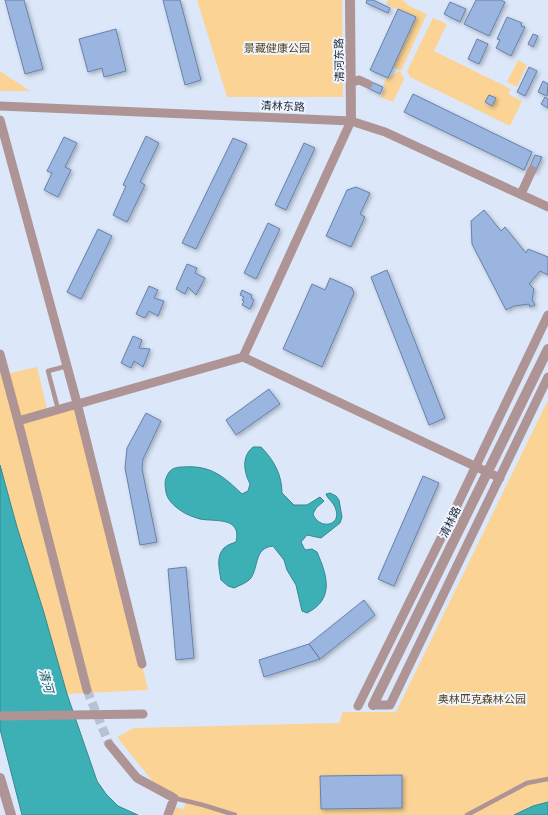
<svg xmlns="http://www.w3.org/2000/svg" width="548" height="815" font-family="Commissioner,'Noto Sans SC',sans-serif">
<defs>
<filter id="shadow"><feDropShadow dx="2" dy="2" stdDeviation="2" flood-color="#0004"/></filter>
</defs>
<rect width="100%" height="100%" fill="#dce8fa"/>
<path fill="#fbd394" d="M197,0H342L343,97H227Z
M388,0H403L409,6L427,14L401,71L393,67L416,18L386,4Z
M433,18L447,24L434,51L511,89L508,94L522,101L510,126L410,77L407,71Z
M518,60L527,65L517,87L507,82Z
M0,70V71L30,91H0Z
M400,71L404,79L393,102L381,97L385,87L383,86L386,79Z
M0,354L6,374L37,367L48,413L77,403L142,664L148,690L67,694L17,527L10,500L0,465Z
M548,400V815H173L175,807L184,809L186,801L154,783L117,737L134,728L339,723L343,712H396Z"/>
<path fill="#3db0b5" stroke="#358891" d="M253,447H261C274,460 282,475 282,493L294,505H307L320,497L324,501L316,508L313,514C319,530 341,526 336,510C334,502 328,500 326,494L330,493L336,496L339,500L342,517L340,523L321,538L307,535L301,542L305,550L312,549L317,552C327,575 335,599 307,613L302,611L296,585L287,570L284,560L273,546C254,548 259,566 251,578C247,583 240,585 234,588L228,586L221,580C219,569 216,556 224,548C227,545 233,543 236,542C242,516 215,522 200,519C190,516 183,513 176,507C171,503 167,498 166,492C165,486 164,480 168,474C171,468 177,467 183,467C211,465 223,476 242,494L248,491L250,484C244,472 241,457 253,447Z
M0,465L17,527L44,613L67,694L97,781L106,794L118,806L138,815H22L0,729Z
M548,802V815H514L533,806Z"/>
<path fill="#99b5e0" stroke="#6781aa" filter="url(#shadow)" d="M5,0H24L43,69L25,74Z
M163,0H180L201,80L185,85Z
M367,0H373L390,8L388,13L366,3Z
M476,0H501L505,2L489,36L464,24Z
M450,2L466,9L460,22L444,14Z
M398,9L416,17L388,78L370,70Z
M507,17L522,23L521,26L525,27L511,56L496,48L500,40L497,39Z
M116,29L126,71L104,77L102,68L88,72L79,39Z
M533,34L538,36L533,47L528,44Z
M477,39L488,44L479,64L468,59Z
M529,67L537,71L525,96L517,92Z
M369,81L383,87L380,94L366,87Z
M543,81L548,84L547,96L538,92Z
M413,94L532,152L524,170L404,112Z
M489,95L496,98L492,106L485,102Z
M545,97L548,99V108L541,104Z
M146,136L159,143L140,182L145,185L127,222L113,215L126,186L123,185Z
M64,137L77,143L65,167L71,170L58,197L44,190L52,173L47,171Z
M233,138L247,144L196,249L182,243Z
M304,143L315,148L286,210L275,205Z
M535,155L542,157L535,172L529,169Z
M356,187L370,193L360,214L365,217L351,247L326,236L347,190Z
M484,210L501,231L505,227L526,253L528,249L548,257V275L540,271L529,284L534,289L532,299L535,305L530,307L529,304L514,306L506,310L472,244L471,221Z
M268,223L280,229L256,279L244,273Z
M98,229L112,236L81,299L67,292Z
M187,264L197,268L195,273L205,278L196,295L188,287L185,294L176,289Z
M387,270L445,418L429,425L371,277Z
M330,278L352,288L354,293L322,367L283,349L312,284L325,290Z
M149,286L158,290L154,298L164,301L158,316L149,311L145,318L136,314Z
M242,290L252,295L251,298L254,300L250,309L242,305L244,301L242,300L244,297L240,295Z
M133,336L142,340L139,348L150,349L143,367L134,361L131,368L121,363Z
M269,389L280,404L236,435L226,420Z
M146,413L161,421L143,459L142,469L157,542L140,545L125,468L127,448Z
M423,476L439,483L394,586L378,579Z
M186,567L194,658L176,660L168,569Z
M364,600L375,615L320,659L309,644Z
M309,644L320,659L264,677L259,660Z
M402,775V808L321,809L320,776Z"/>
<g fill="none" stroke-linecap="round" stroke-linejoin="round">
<path stroke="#b7c2d4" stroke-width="9" stroke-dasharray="9 4.5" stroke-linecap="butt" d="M87,690L109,744"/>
<path stroke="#ae9494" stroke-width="4.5" d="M58,409L48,371L67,366
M174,798L203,805L235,815
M467,815L527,783L548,779"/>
<path stroke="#ae9494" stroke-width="9" d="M356,81L359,80L368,84
M0,106L351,121L385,132L548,207
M0,120L77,403L142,664
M521,194L532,170
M0,354L18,421L87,690
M243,357L500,478
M18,421L243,357L351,121
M373,705H390L548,377
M358,706L451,518L548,315
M109,744L137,778L174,798L168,815"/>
<path stroke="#ae9494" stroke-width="10" d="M350,0L351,121
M373,705L548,349
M0,778L11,815"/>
<path stroke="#ae9494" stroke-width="9" d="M0,716L143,714"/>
</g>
<g text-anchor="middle" stroke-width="4" stroke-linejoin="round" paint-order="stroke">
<g font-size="11" fill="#59431c" stroke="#eff5fe">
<text x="277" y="52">景藏健康公园</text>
<text x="482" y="703">奥林匹克森林公园</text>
</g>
<g font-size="11" fill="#212b3c" stroke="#eff5fe">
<text transform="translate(339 60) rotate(-91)" y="4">清河东路</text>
<text transform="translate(283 106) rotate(2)" y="4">清林东路</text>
<text transform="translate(450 522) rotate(-64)" y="4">清林路</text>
</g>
<g font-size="12" font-style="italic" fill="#1b5b5d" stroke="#eff5fe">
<text transform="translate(46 681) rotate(75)" y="4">清河</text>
</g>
</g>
</svg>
